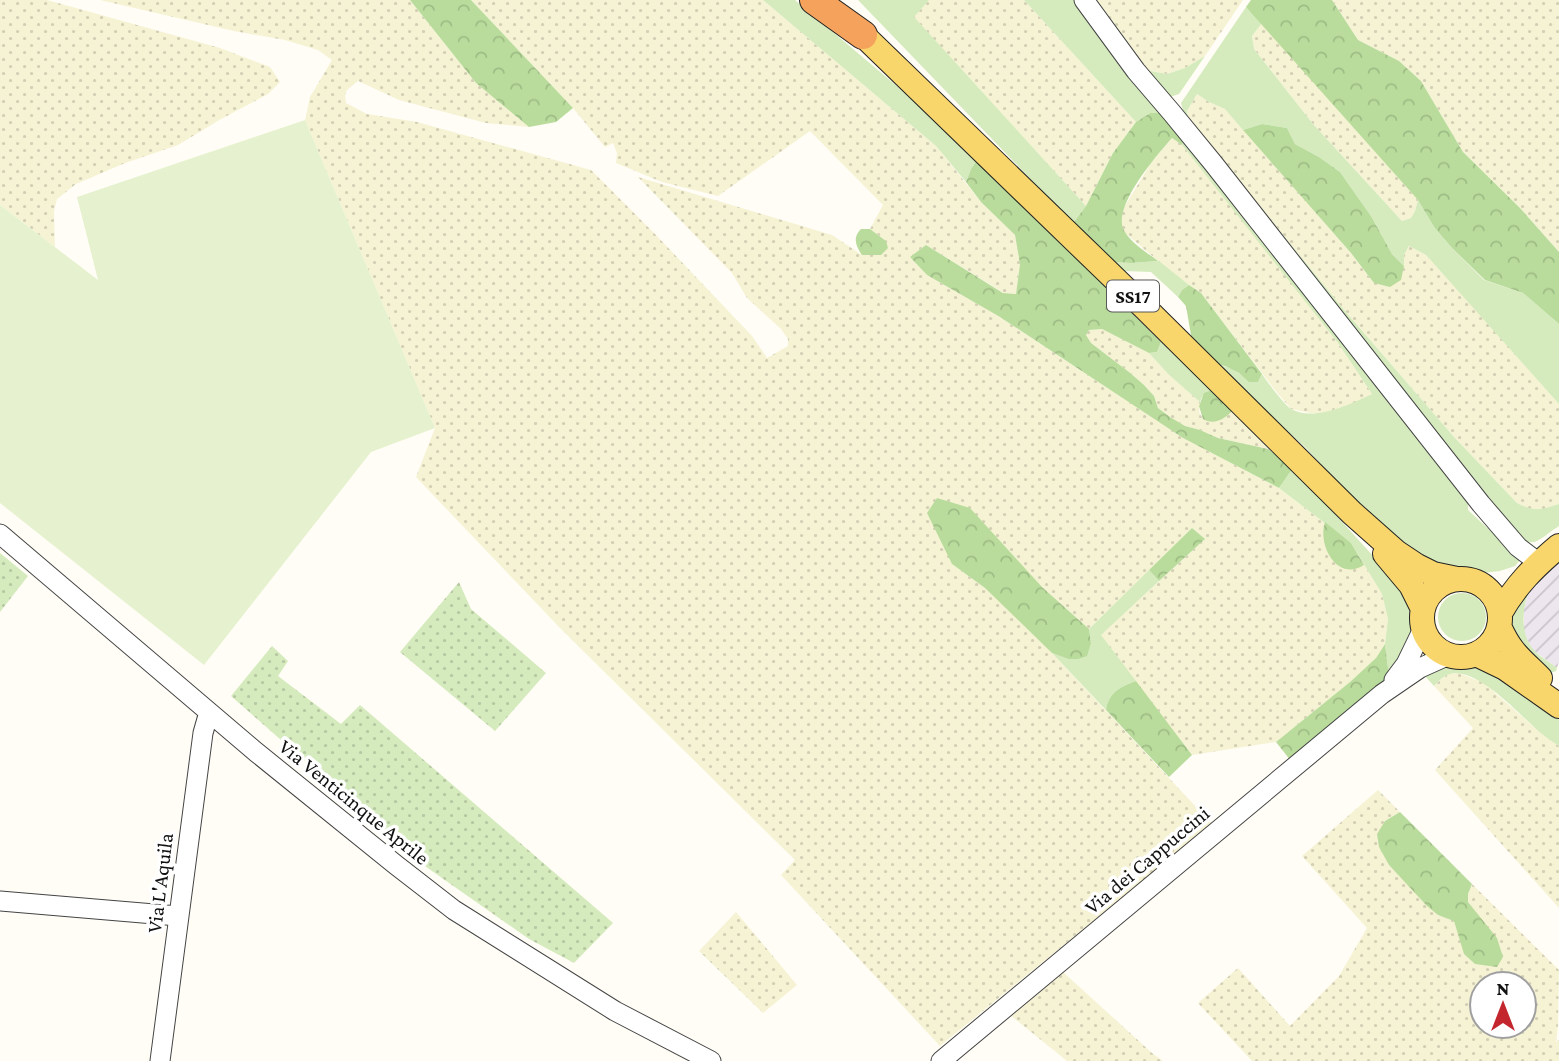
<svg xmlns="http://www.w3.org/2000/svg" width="1559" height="1061" font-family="'Crimson Pro',serif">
<defs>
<pattern id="industrial-furrows" width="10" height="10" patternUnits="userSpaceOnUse" patternTransform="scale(1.75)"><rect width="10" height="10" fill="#eee6ef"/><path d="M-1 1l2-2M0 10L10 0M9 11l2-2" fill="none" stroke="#cbc4cc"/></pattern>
<pattern id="farmland-dots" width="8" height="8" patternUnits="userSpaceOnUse" patternTransform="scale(1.75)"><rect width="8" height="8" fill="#f6f3d4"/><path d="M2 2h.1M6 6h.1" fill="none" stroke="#d2cfb5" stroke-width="1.8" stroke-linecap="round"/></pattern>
<pattern id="forest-crowns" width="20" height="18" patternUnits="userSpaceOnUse" patternTransform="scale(1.75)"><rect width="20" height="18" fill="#b9dc9c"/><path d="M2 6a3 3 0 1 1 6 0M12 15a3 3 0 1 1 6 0" fill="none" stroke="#9ebc85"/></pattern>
<pattern id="park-dots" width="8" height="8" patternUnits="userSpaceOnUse" patternTransform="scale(1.75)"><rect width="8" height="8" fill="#d5ebbd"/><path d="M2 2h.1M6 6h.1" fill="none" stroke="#b6c8a1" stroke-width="1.8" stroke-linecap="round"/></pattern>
</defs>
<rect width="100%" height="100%" fill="#fffdf5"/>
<path fill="url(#industrial-furrows)" d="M1559,559V661L1557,668L1533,650L1524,634V608L1529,591Z"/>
<path fill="url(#farmland-dots)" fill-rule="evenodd" d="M0,0H47L220,48L270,67L280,82L268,94L221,119L178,145L125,163L76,184L57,199L54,211L55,247L0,205Z
M100,0H410L476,83L529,127L486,123L399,100L358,81L347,90L345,95L346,103L367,114L417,122L591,170L655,234L752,336L767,358L788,346V339L781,329L747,298L732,273L638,177L832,235L862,255L886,241L870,229L883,205L810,131L718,196L662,182L616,163L617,153L613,143L605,147L573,108L471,0H763L936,146L981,202L1015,235L1020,264L1016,294L1004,293L926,245L910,257L927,275L1000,317L1183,438L1279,488L1351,543L1382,594L1388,619L1385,644L1376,658L1350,682L1276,742L1192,755L1100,635L1204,540L1192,528L1089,629L1042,587L952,564L985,588L1037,637L1212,824L940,1046L781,875L795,860L562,630L416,477L435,428L305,120L310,97L332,60L318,50L285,40L234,31Z
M929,0H1024L1136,122L1113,153L1086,206L913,17Z
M1090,0H1243L1205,56L1185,68L1167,74L1145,70Z
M1332,0H1559V252L1521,209L1463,152L1421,81L1399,61L1358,40Z
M1262,23L1418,200L1415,211L1411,218L1402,221L1313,124L1254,49L1252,36Z
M1197,94L1209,102L1225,109L1351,253L1374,283L1404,266V255L1409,246L1426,255L1499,336L1559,404V504L1543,510H1530L1517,503L1454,437L1345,311L1188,118L1187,111Z
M1172,138L1182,145L1294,286L1338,343L1372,394L1354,403L1324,413H1310L1291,409L1274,389L1201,293L1177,277L1124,232L1120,221L1123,209L1151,163Z
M1102,329L1149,353L1168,374L1200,402L1199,412L1203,419L1234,409L1268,449L1218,438L1200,430L1185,426L1170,417L1158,408L1154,396L1144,385L1129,372L1091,343L1085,335L1089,330Z
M1459,673L1484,683L1535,728L1559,746V908L1435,770L1473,728L1434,686L1440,680L1448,674Z
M1378,790L1400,812L1385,821L1378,834L1389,865L1438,915L1454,920L1465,954L1475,964L1480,918L1468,902V894L1472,884L1559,970L1558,1025L1556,1042L1559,1040V1061H1252L1198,1003L1238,968L1290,1026L1339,976L1367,928L1302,856ZM1482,984H1524V1026H1482Z
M736,912L797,985L763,1013L699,951Z
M1063,972L1152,1053L1163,1061H1067L1010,1015Z"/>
<path fill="#d5ebbd" d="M763,0H795L898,87L977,160L971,169L966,182L936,146Z
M858,0H929L914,17L1086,206L1073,223Z
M1024,0H1082L1170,116L1150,113L1136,122Z
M1246,7L1262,23L1252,36L1254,49L1313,124L1402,221L1411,218L1415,211L1418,200L1434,227L1452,248L1484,280L1523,293L1559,324V404L1426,255L1409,246L1404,255V266L1392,254L1371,216L1340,172L1319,157L1295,144L1287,128L1262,124L1243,130L1225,109L1209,102L1197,94L1187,111L1188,118L1345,311L1454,437L1517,503C1535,512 1541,510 1559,504V526C1531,545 1534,550 1508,527L1185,118L1181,103Z
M1205,56L1179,94L1170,97L1145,70L1167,74L1185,68Z
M1185,137L1468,501V510L1496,536L1508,539L1519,553V561L1515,566L1500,571L1482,573L1470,569L1446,568L1387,536L1306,448L1214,364C1223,365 1230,368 1237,372C1245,377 1248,382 1258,382L1262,374C1268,383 1283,403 1291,409C1314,422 1351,404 1372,394L1338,343L1182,145Z
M1159,261L1189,285L1182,290L1178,297L1151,272L1124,271L1112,262L1131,263Z
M1161,342L1213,390L1202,397L1200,402L1168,374L1149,353L1157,352Z
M1293,468L1374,557L1412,605V625L1413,633L1389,676L1385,644L1388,619L1382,594L1351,543L1279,488Z
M1149,570L1159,581L1101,635L1136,681C1120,687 1109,692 1106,710L1052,653L1068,659L1091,643L1089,629Z
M1529,591C1522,609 1520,635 1534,650C1540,657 1550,662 1557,668L1556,671L1548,674L1511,635L1510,617Z
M1438 617a24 24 0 1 1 48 0a24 24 0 1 1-48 0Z
M1476,664L1548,707L1559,718V746C1550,740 1541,734 1533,726C1515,710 1473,664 1447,675C1441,678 1438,682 1434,686L1423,674L1444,665L1454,666Z"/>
<path fill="url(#forest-crowns)" d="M410,0H471L573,108L556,122L529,127L476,83Z
M1251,0H1332L1358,40L1399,61L1421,81L1463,152L1521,209L1559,252V324L1523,293L1485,280L1452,248L1434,227L1418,200L1246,7Z
M1150,113H1162L1185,137L1182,145L1172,138C1157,155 1109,210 1125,232C1132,244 1148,253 1158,261L1131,263L1112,262L1073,223L1086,206L1113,153L1136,122Z
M1262,124L1287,128L1295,144L1319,157L1340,172L1371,216L1392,254L1404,266L1401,280L1390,287L1374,283L1351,253L1243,130Z
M977,160L1161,342L1157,352L1149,353L1102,329L1089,330L1086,335L1091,343L1129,372L1144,385L1154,396L1158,408L1170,417L1185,426L1200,430L1218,438L1268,449L1293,468L1279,488L1183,438L1000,317L927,275L910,257L926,245L1003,293L1016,294L1020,264L1015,235L981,202L966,182L971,169Z
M861,229H870L886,241L888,248L881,255H862C856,246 852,238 861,229Z
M1189,285L1201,293L1262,374L1258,382H1249L1239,373L1225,366L1214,364L1192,341L1186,306L1178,297L1182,290Z
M1213,390L1234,409C1226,418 1215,426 1203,419L1199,406L1204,393Z
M937,498L970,508L1042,587L1089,629L1091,643L1087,656L1078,659H1068L1052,653L985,588L952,564L927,513Z
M1325,522L1351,543L1364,565C1338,582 1317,546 1325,522Z
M1192,528L1205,539L1159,581L1149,570Z
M1385,644L1389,676L1375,692L1291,761L1276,742L1350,682L1376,658Z
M1136,681L1192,755L1169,777L1106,710C1109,692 1120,687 1136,681Z
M1400,812L1472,884L1468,894V902L1497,938L1503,957L1497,967L1475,964L1464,954L1454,921L1438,915L1427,906L1389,865L1379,847L1377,834L1385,821Z"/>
<path fill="url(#park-dots)" d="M0,553L28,576L0,612Z
M459,582L471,609L546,673L495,731L400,652Z
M272,646L288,661L278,676L341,724L360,705L613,923L574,963L529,939L422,864L231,696Z"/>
<path fill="#e6f2cf" d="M305,120L435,428L371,452L204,665L0,503V205L98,280L77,197Z"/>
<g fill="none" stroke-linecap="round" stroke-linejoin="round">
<defs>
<path id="minor" d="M1084,0L1136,71L1172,113L1213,163L1481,504L1518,547L1539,563
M0,534L256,752L396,865L454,910L615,1011L711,1061
M1394,680L1406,664L1423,629
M0,901L178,916
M160,1061L203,733L209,712
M941,1061L1382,694L1420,668L1449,655"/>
<path id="major" d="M863,35L1145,308L1352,513L1396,552L1417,566L1433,574L1457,579
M1385,554L1411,585L1423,609
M1422 618a39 39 0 1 1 78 0a39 39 0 1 1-78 0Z
M1500,613C1516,585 1534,567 1559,546
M1499,626C1511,653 1520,658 1540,678
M1476,654L1505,668L1559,706"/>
<path id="highway" d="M814,0L863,35"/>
</defs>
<use href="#minor" stroke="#444" stroke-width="21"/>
<use href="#major" stroke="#222" stroke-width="26"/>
<use href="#highway" stroke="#222" stroke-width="30"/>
<use href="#minor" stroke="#fff" stroke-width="19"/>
<use href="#major" stroke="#f9d66b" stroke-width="24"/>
<use href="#highway" stroke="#f5a25d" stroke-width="28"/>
</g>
<g text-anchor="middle" stroke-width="7" stroke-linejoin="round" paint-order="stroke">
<rect fill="#fff" stroke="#585858" stroke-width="2" x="1107" y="280.5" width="52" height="31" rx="5"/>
<g font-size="19" font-weight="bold" fill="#111">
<text x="1133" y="303">SS17</text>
</g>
<g font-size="21" fill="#111" stroke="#fff">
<text transform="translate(354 802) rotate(39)" y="7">Via Venticinque Aprile</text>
<text transform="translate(1147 860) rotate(-40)" y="7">Via dei Cappuccini</text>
<text transform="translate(160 883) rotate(-83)" y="7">Via L'Aquila</text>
</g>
</g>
<g transform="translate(1503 1005)"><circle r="33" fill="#ffffff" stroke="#a0a0a0" stroke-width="2"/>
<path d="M0-5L12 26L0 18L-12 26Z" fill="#c4262e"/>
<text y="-10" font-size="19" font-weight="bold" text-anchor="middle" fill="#111111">N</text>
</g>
</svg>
